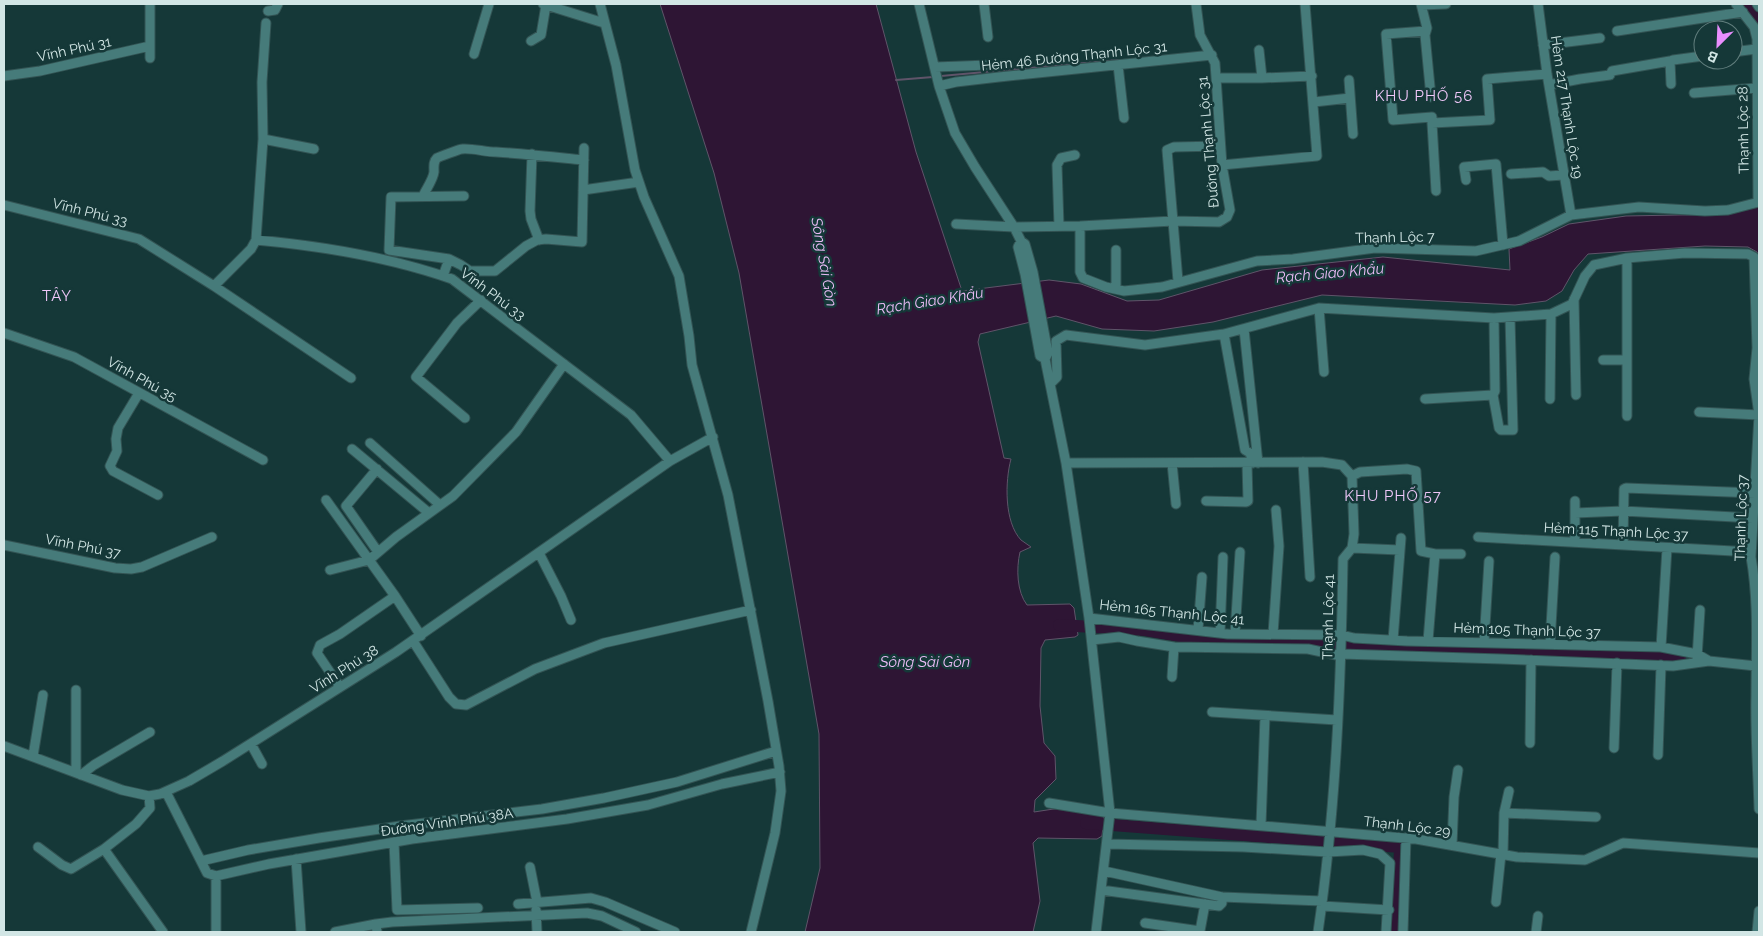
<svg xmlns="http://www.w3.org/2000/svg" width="1763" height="936" font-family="Raleway,sans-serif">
<rect width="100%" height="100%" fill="#153838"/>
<path fill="#2e1534" stroke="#5f5469" d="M660,4H876L916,152L962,291L1049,280L1081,284L1127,301L1159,300L1262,270L1383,257L1510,270L1509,249L1542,237L1569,224L1626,216L1730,214L1759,206V261L1757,252L1748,247L1705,246L1588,254L1574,270L1562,291L1546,301L1515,305L1322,295L1213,322L1154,331L1102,329L1056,316L980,334L978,342L1004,458L1011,459C1005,481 1004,522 1021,540C1024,542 1028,545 1031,547L1020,552C1016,569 1017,592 1027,605L1070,604L1074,608L1078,635L1075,637L1045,640L1041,648L1040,706L1044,743L1055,756L1056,779L1035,800L1034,812L1060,808L1100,813L1104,817L1102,836L1097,839L1038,838L1033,843L1040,901L1033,932H805L820,868L819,734L739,273L714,173Z"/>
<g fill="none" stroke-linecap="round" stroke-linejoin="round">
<path stroke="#5f5469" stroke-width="2" d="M941,76L1118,60
M896,80L933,77
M1759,541V545"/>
<path stroke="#2e1534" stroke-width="12" d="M1746,4L1759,21
M1059,625L1145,630L1186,637L1271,643L1680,658
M1086,823L1400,847L1397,932"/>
<defs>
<path id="minor" d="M543,4L604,23
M600,4L616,65L635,170L644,197L679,276L689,336L692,365L728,495L768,701L779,766L781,791L775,833L751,932
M919,4L939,86L955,133L975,167L1014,227L1021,241L1025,244L1033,272L1048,353L1045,359L1066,463L1089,618L1110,813L1096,932
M984,4L988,37
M1421,4L1427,28L1425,35L1431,97
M1538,4L1547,74L1571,215
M1736,4L1754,27L1757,39L1758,202
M1757,4L1759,7
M1422,5L1446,4
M268,11L275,10L278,4
M1426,31L1386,34L1393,120L1432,117V123L1490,120L1487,79L1547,74
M1617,31L1743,12
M531,41L541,35L546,5
M1543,45L1600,38
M1733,52L1756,49
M474,54L489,4
M150,58V4
M1673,60L1703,56
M1118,65L1124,118
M935,67L989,65
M4,76L40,71L150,46
M1216,78H1262L1259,50
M1262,78L1312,76
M1349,80L1353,134
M1549,85L1580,79L1610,75L1612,71L1670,61L1671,84
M939,86L956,82L999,77L1212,55
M1694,93L1756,88
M1314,102L1350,98
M1432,123L1436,191
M263,139L314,149
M532,154L530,211L531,219L539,240
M1222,165L1317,156L1305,4
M1511,174L1543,172L1549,176L1563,175
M1466,180L1464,167L1496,164L1503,245
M583,190L639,182
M423,196C426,189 433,180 434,172C434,166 433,162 437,158C439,157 460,149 462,149C473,148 485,152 496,152C526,154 554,157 584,160
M4,205L139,239L214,286L251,249L256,240L263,139L262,82L266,23
M956,224L1014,227L1080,226L1173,221L1219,222L1227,217L1230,210L1222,165L1215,63L1200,35L1196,4
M1059,226L1057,165L1061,158L1075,155
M1080,226V272L1083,278L1106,287L1124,291L1162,287L1257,261L1293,259L1375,248L1476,251L1519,241L1571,215L1639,207L1705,211L1728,210L1759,202
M256,240C322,246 389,257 452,279L631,415L670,461
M1021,241L1018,247L1025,274L1040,356L1045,359
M449,259L389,250L391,197L464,196
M443,276L449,259L461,265L470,271H495L526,246L537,240L546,239L582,242L584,148
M1178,281L1167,150L1174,147L1220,146
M214,286L351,378
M1116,289V250
M1574,299L1576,395
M1319,308L1324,372
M1244,329L1258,463
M4,333L74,357L263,460
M1224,334L1245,450L1250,453L1253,463
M1603,360H1626
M1050,384L1057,377L1056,341L1066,335L1145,345L1224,334L1319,308L1494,318L1551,314L1572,304L1585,276L1594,265L1627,258L1685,253L1748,254L1754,257L1757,348L1754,379L1759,415L1751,557C1759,603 1756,649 1756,695C1755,733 1758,771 1759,809
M139,393L118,428L116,439L117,451L110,466L113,471L158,495
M1493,395L1499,428L1501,430H1513L1510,318
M1425,399L1493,395L1495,391L1494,318
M1550,399L1551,314
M1699,412L1759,415
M1627,416V258
M465,418L416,377L457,323L481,300
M370,443L440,505
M352,449L429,513
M1303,462L1310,577
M1066,463L1322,462L1342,465L1352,476L1354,534L1352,548L1343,559C1341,683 1336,809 1318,932
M1172,463L1176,504
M377,469L346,506L378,552
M1352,476L1360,472L1407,469L1416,471L1421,551L1435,554H1461
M326,500L395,596L340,634L320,645L317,653L340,687
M1206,501L1246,502L1248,501L1247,463
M1575,501V542
M1575,513L1623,511L1753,518
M1478,537L1751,552
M4,545L115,568L131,569L142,567L212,537
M1623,545L1624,489L1626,488L1755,493
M1352,548L1400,550
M539,553L561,596L571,620
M330,570L369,560L396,537L453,496L516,432L564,364
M395,596L421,636
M1089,618L1228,634L1342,635L1354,638L1407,641L1661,647L1697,654L1709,661
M1198,630L1202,577
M1220,633L1223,557
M1235,634L1240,552
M1273,634L1279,546L1276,510
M1092,640L1119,637L1137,641L1174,647L1172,677
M1393,640L1401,538
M413,641L449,697L456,704L466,705L535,669L604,643L751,610
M1428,641L1435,554
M1484,643L1489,561
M1550,644L1555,557
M1174,647L1308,649L1341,656
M1661,647L1667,548
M1341,654L1501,659L1673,666L1709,661L1756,666
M1697,658L1700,610
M76,690V772
M1212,712L1337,720
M1530,743L1531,660
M251,744L262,764
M4,746L122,790L149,796L160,794L189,781L223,761L396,652L670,461L713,437
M1614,748L1617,663
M1658,755L1661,665
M33,756L43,695
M81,775L94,765L150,732
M166,792L207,873L216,876L269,864L412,839L567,819L648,805L722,784L780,772
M149,796L150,808L136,824L104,849L163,932
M1049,803L1110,813L1416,839L1517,857L1585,860L1623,843L1759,853
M1504,813L1596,817
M1261,825L1265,716
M394,842L397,910L478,908
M1107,844L1243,847L1328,852L1363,850L1380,854L1390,863L1386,932
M1452,845L1454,797L1458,770
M38,847L62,865L71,869L104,849
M1503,854L1504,813L1509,791
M296,859L301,932
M201,861L248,850L319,838L400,826L542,809L604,798L677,782L776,751
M530,867L537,902
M1104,871L1222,897L1322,901
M1101,890L1219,906L1222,903V897
M1496,902L1501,854
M518,904L591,898L605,902L675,932
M1322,906L1389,910
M536,910L537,932
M1145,923L1200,931L1205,904
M216,932V876
M335,932L376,924
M377,932L376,924L392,922L587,913L602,916L636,932
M1403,932L1406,838
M1536,932L1538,916
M1757,932L1759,911"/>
</defs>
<use href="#minor" stroke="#335454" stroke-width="11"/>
<use href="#minor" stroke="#467b7a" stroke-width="9"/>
</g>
<g text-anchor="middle" stroke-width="5" stroke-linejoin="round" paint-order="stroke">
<g font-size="14" fill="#d2e6e5" stroke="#153838">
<text transform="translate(74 49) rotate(-12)" y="5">Vĩnh Phú 31</text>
<text transform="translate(1074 56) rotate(-6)" y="5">Hẻm 46 Đường Thạnh Lộc 31</text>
<text transform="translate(1567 107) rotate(81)" y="5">Hẻm 217 Thạnh Lộc 19</text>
<text transform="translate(1743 130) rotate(-91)" y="5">Thạnh Lộc 28</text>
<text transform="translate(1208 142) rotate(-95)" y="5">Đường Thạnh Lộc 31</text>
<text transform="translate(90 212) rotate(14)" y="5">Vĩnh Phú 33</text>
<text transform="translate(1395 237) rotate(-1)" y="5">Thạnh Lộc 7</text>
<text transform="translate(493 294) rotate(37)" y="5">Vĩnh Phú 33</text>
<text transform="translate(142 379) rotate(29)" y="5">Vĩnh Phú 35</text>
<text transform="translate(1741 518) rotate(-88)" y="5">Thạnh Lộc 37</text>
<text transform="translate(1616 531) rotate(3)" y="5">Hẻm 115 Thạnh Lộc 37</text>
<text transform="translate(83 546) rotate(11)" y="5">Vĩnh Phú 37</text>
<text transform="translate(1172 612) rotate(6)" y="5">Hẻm 165 Thạnh Lộc 41</text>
<text transform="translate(1328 617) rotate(-89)" y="5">Thạnh Lộc 41</text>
<text transform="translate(1527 630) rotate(2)" y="5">Hẻm 105 Thạnh Lộc 37</text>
<text transform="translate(344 669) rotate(-32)" y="5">Vĩnh Phú 38</text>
<text transform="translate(447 822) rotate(-8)" y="5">Đường Vĩnh Phú 38A</text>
<text transform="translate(1407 826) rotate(7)" y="5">Thạnh Lộc 29</text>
</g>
<g font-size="15" letter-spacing="1" fill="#efc7f9" stroke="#153838">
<text x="1424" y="101">KHU PHỐ 56</text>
<text x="57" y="301">TÂY</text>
<text x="1393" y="501">KHU PHỐ 57</text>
</g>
<g font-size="15" font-style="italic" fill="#ecbcf7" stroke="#153838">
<text transform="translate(824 262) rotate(80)" y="5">Sông Sài Gòn</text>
<text transform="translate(1330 273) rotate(-5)" y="5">Rạch Giao Khẩu</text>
<text transform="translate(930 301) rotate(-9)" y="5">Rạch Giao Khẩu</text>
<text x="925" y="667">Sông Sài Gòn</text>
</g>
</g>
<rect width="1763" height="936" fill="none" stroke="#d2e6e5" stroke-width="10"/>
<g transform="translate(1718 45) rotate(204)"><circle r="24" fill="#153838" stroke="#617e7d"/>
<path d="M0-4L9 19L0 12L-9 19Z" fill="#e98efe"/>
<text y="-8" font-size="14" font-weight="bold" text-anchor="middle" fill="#d2e6e5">B</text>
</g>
</svg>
